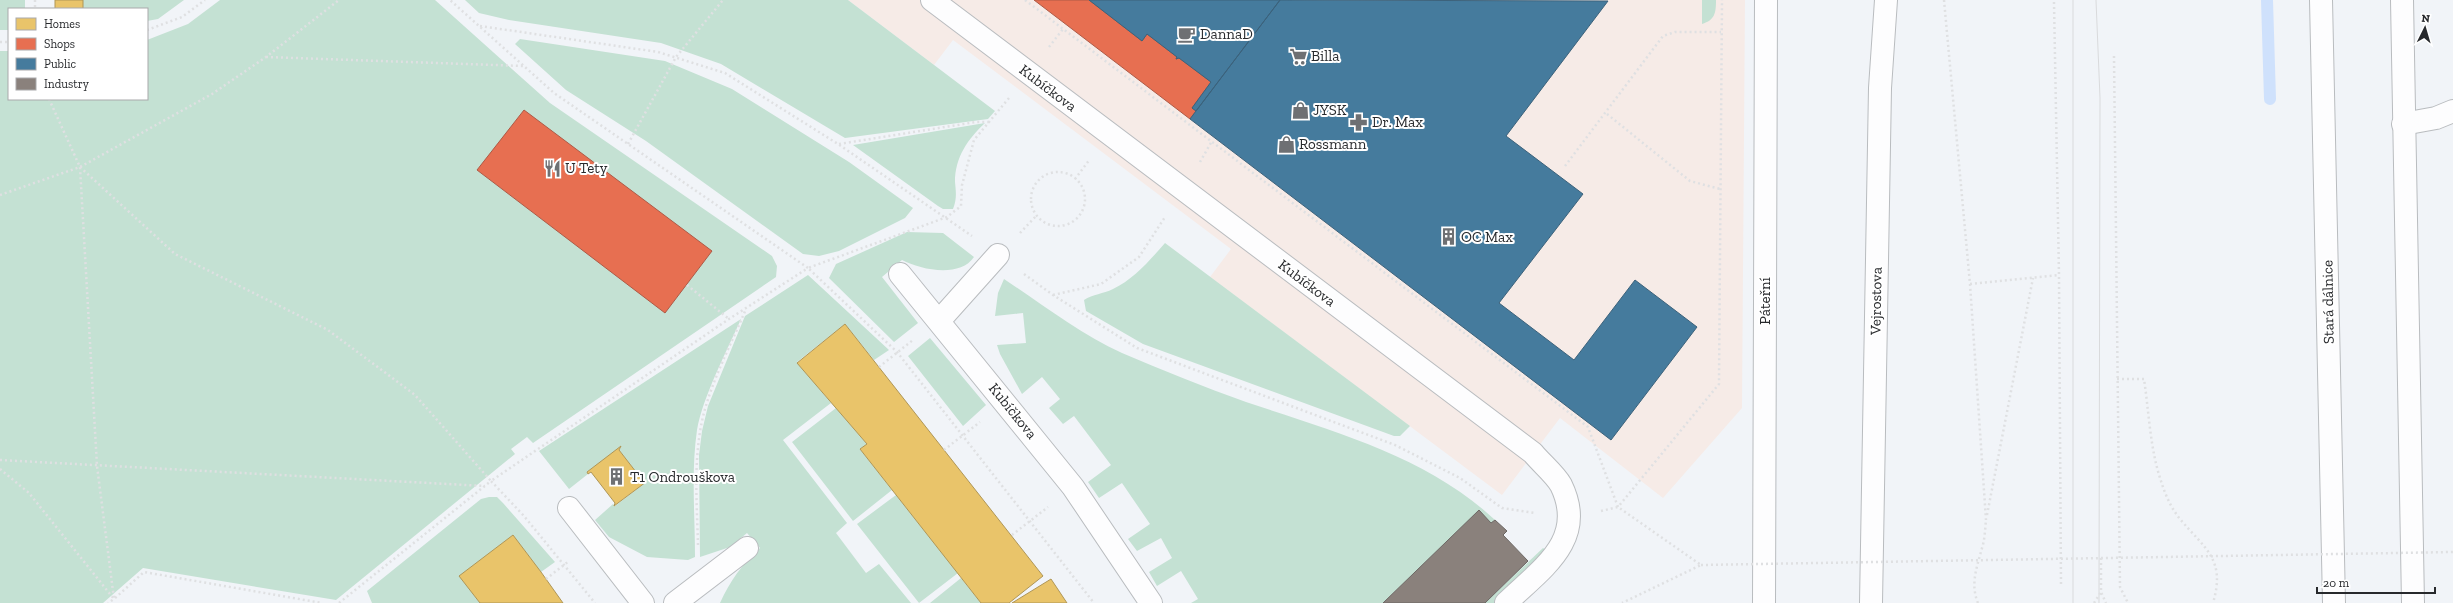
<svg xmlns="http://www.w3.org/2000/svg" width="2453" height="603" font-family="'Zilla Slab',serif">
<rect width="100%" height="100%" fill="#f1f4f8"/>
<path fill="#f6ebe7" d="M848,0H1745L1742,408L1663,498L1560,418L1502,495L1210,277L1231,249L953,40L934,65Z"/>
<path fill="#c4e1d3" d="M0,0H25V9H9V30H0Z
M83,0H184L158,19L147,21V9H83Z
M220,0H435L550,103L772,256L777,266L776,277L533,443L527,437L511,449L515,454L336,600L143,568L103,603H0V51H9V99H147V40L188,24Z
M465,0H848L995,111L988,119L845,138L721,64L661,43L509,20L479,13Z
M1702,0H1716C1716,13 1715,20 1702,24Z
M520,39L665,61L732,89L849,162L913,208L905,218L839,251L819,256L803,254L646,141L566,90L515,44Z
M985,123C968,139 955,157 955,182C956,192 957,199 953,209H943L938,206L853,145Z
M907,232L943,233L974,257C960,278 921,270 902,260L882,277L918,323L894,342L829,278L836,264Z
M1165,243L1410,426L1400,436H1394L1143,344L1086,311L1084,300C1093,294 1103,294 1113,289C1134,279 1150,260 1165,243Z
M808,275L889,350L874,360L845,324L797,362L831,403L783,440L847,523L836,533L866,573L879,564L911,603H720C730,581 742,564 760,548L747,533L730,547L700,557L699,455L702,431L708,406L745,316Z
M1004,279C1042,304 1080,334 1122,353C1162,370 1204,387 1246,402C1332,431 1427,456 1495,520L1491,523L1479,511L1383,603H1191L1198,599L1181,571L1157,586L1149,572L1172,558L1161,538L1137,551L1128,539L1150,524L1122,483L1099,498L1088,482L1111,465L1074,416L1063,424L1049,408L1060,399L1042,377L1022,394L1000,354L997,345L1026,343L1023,313L995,316L998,293Z
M741,319C727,351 703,396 697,430C691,471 695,515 695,557L688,560L647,557L609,537L595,520L613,504L615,506L646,482L645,480L643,481L619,450L621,447L587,472L588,474L569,489L539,451Z
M930,338L986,405L963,426L908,356Z
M836,408L867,444L860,449L892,490L853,521L792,442Z
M896,495L958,573L919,603L857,524Z
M489,497H497L503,503L555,562L541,572L513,535L460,576L480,603H372L367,591L481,499Z
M1543,548L1550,553L1498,603H1485Z
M961,578L981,603H930Z"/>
<path fill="#e9c46a" stroke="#af9657" d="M55,0H83V9H55Z
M845,324L1043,576L1009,603H981L860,449L867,444L797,363Z
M621,446L619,450L643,481L645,479L646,482L614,506L615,503L591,472L588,474L587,472Z
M513,535L541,572L563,603H480L459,576Z
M1051,579L1067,603H1012Z"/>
<path fill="#e76f51" stroke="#ad5a46" d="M1034,0H1089L1142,41L1147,34L1177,57L1176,59L1179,58L1211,82L1192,108L1196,111L1190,119Z
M524,110L712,251L665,313L477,170Z"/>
<path fill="#457b9d" stroke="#3c627b" d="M1089,0H1280L1196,111L1192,108L1211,82L1179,58L1176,59L1177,57L1147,34L1142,41Z
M1280,0L1608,1L1506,136L1583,194L1499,303L1574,360L1635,280L1697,327L1611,440L1190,119Z"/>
<path fill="#8a817c" stroke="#6c6764" d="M1479,510L1491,523L1495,520L1507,531L1503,535L1528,561L1485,603H1383Z"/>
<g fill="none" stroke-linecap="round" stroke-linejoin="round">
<path stroke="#cfe1fc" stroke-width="12" d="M2267,0L2270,99"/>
<defs>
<path id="minor" d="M932,0L1533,453C1541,463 1555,474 1561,485C1588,540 1541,569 1506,603
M900,274L1073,487L1151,603
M939,321L998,255
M569,508L643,603
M675,603L747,548
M1764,603L1766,0"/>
<path id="tertiary" d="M2403,124L2436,118L2453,111
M1871,603L1880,88L1886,0"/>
<path id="secondary" d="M2321,0L2334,603
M2402,0L2413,603"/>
</defs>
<use href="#minor" stroke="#b9bcbf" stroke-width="24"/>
<use href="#tertiary" stroke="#b9bcbf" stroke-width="24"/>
<use href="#secondary" stroke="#b9bcbf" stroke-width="24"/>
<path stroke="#dfe0e2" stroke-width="2.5" stroke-dasharray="2 3" stroke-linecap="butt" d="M35,0V9
M1025,0L1588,427L1618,507L1719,384L1722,0
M1944,0L1970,284L1986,520
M2054,2L2059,275L2061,586
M480,26L658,52L725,73L838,144L972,236
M147,30L182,17L205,0
M0,42H9
M1049,47L1063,29
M2114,56L2120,587L2128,603
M266,57L523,66
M1009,98L974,140L962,185L961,206L947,217L808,268L897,352L1094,603
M49,99L80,167L97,466L114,599L108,603
M1607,114L1690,181L1720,189
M628,144L676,57L723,0
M839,144L976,122H989
M1200,162L1212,141
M1565,166L1663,36L1675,32H1721
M80,167L175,254L328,330L415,395L491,481L729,319L808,268L554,93L450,0
M1031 199a27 27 0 1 1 54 0a27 27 0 1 1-54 0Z
M1075,179L1090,159
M0,195L80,167L212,94L266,57L339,0
M1020,233L1037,215
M1024,274L1053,295L1137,348L1395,445L1460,478L1502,508L1535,513
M1970,284L2059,275
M687,285L729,319
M1053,295L1101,284L1139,257L1165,217
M879,367L913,340
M2117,379H2144C2149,412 2150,449 2161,481C2165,494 2171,508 2180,519C2205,549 2226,559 2213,603
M944,450L980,422
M0,460L485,486
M0,469L29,493L114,599L144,572L322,603
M1601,511L1618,507L1701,565L1622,603
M1987,515L2033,278
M1012,535L1048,507
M698,545C697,508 694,469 700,432C706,391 730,347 746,309
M2101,558V592L2106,603
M546,579L569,561
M339,603L491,481L524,516L595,603
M1978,603C1970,584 1977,567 1982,548C1985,539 1985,529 1986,520"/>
<use href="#minor" stroke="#fdfdfe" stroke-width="22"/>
<use href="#tertiary" stroke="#fdfdfe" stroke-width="22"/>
<use href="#secondary" stroke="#fdfdfe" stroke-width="22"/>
<path stroke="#d9dadc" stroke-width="1" d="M2096,0L2100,98L2099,603
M2073,603V0"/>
<path stroke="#dfe0e2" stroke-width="2.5" stroke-dasharray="2 3" stroke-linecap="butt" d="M1701,565L2453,552
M2094,603L2101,592"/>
</g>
<defs>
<symbol id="cafe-bare" viewBox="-9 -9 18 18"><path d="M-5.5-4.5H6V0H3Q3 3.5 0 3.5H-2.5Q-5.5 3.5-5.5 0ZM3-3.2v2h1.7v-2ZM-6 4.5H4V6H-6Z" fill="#6e7073" stroke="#fff" stroke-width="2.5" paint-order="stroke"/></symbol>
<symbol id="supermarket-bare" viewBox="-9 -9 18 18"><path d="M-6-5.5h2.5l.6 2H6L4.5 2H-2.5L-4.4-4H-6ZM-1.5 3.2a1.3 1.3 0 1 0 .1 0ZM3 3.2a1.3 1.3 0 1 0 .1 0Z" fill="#6e7073" stroke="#fff" stroke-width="2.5" paint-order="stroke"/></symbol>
<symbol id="shop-bare" viewBox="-9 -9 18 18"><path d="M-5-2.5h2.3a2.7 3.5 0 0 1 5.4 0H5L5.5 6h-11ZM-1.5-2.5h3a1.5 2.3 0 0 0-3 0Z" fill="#6e7073" stroke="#fff" stroke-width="2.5" paint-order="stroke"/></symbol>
<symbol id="pharmacy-bare" viewBox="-9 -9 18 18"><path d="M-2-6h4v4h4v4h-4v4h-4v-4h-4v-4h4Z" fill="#6e7073" stroke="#fff" stroke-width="2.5" paint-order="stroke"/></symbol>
<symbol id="restaurant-bare" viewBox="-9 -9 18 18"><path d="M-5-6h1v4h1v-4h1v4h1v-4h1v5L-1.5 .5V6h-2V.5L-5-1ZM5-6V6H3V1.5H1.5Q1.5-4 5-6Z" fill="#6e7073" stroke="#fff" stroke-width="2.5" paint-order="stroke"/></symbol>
<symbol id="building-bare" viewBox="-9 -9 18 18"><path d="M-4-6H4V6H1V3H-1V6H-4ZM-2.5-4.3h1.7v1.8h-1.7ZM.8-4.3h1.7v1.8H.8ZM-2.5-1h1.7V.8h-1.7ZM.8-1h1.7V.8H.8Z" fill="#6e7073" stroke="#fff" stroke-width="2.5" paint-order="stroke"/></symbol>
</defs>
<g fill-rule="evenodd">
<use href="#cafe-bare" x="1174" y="22" width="25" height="25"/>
<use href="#supermarket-bare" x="1286" y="44" width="25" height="25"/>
<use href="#shop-bare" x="1288" y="98" width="25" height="25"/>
<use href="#pharmacy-bare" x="1346" y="110" width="25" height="25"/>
<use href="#shop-bare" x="1274" y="132" width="25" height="25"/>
<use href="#restaurant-bare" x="540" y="156" width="25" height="25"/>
<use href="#building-bare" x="1436" y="224" width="25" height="25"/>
<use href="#building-bare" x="604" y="464" width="25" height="25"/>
</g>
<g text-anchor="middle" stroke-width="4" stroke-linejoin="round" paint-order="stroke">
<g font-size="15" fill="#27292c" stroke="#fff" text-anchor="start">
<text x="1200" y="39">DannaD</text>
<text x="1311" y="61">Billa</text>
<text x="1313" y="115">JYSK</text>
<text x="1372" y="127">Dr. Max</text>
<text x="1299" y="149">Rossmann</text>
<text x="565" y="173">U Tety</text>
<text x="1461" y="242">OC Max</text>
<text x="630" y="482">T1 Ondrouškova</text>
</g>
<g font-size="15" fill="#27292c" stroke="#fff">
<text transform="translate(1048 88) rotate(37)" y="5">Kubíčkova</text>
<text transform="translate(1307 283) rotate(37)" y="5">Kubíčkova</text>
<text transform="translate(1765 301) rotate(-90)" y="5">Páteřní</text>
<text transform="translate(1876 301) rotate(-89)" y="5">Vejrostova</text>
<text transform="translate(2328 302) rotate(-91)" y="5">Stará dálnice</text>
<text transform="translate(1013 411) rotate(51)" y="5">Kubíčkova</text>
</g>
</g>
<rect x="8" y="8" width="140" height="92" fill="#ffffff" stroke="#a9a9ab"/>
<rect x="16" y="18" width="20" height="12" fill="#e9c46a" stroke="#a9a9ab"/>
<text x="44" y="28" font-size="12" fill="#27292c">Homes</text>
<rect x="16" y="38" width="20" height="12" fill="#e76f51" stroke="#a9a9ab"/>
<text x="44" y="48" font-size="12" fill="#27292c">Shops</text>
<rect x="16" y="58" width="20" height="12" fill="#457b9d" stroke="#a9a9ab"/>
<text x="44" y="68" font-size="12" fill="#27292c">Public</text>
<rect x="16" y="78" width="20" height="12" fill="#8a817c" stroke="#a9a9ab"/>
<text x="44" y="88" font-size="12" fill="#27292c">Industry</text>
<g transform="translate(2425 28) rotate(5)" stroke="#ffffff" stroke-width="3" paint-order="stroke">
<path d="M0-3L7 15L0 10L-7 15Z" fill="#27292c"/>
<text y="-6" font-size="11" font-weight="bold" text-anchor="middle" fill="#27292c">N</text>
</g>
<path d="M2317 587v6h118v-6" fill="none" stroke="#27292c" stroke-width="2"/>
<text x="2323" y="587" font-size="12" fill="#27292c" stroke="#ffffff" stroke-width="3" paint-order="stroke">20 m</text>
</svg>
